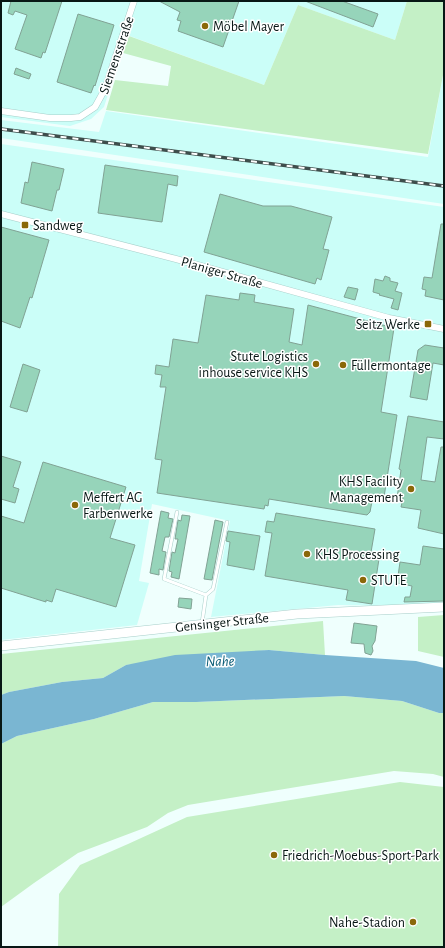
<svg xmlns="http://www.w3.org/2000/svg" width="445" height="948" font-family="'Alegreya Sans',sans-serif">
<rect width="100%" height="100%" fill="#effffd"/>
<path fill="#cbfef8" d="M1,1H407L395,40L298,5L264,85L127,35L104,107L91,119L70,126L1,117Z
M444,70V204L1,138V120L99,132L106,111L428,157Z
M1,144L444,207V604L400,606L338,605L211,617L230,521L152,504L139,581L149,583L137,625L1,640Z"/>
<path fill="#c4f0c6" d="M407,1H444V70L428,154L106,110L115,80L168,86L171,66L123,53L129,36L264,85L298,5L395,40Z
M444,615V657L418,651V617Z
M323,621L325,655L269,650L126,665L103,678L62,682L9,692L1,695V654Z
M344,696L402,701L439,713H444V777L433,774L394,771L188,805L168,813L147,827L78,853L34,883L1,907V744L17,736L94,719L153,702H196Z
M400,782L444,787V947H58L59,894L80,865L128,844L187,817Z"/>
<path fill="#7ab6d2" d="M269,650L325,655L416,661L444,668V713H439L402,701L344,696L196,702H153L94,719L17,736L1,744V695L9,692L62,682L103,678L126,665L175,655Z"/>
<path fill="#96d4ba" stroke="#81a294" d="M11,1H62L46,50L45,53L43,52L41,58L15,49L27,15L15,11L13,15L8,13Z
M159,1H239L223,47L178,31L181,21L177,20L180,12Z
M305,1H342L378,14L373,27Z
M78,14L114,25L95,86L94,85L91,93L57,82Z
M16,68L31,74L29,79L14,74Z
M32,162L64,169L59,190H57L52,211L21,203L25,182L28,183Z
M105,165L178,176L177,186L168,184L162,222L98,213Z
M220,194L263,206H291L332,217L323,249L329,250L321,280L317,278L315,284L204,252Z
M441,224H444V300L425,296L426,290L422,289L424,277L432,278Z
M1,227L49,240L32,298L30,297L20,328L1,321Z
M385,276L390,278V281L398,283L395,291L402,293L398,310L391,308L394,299L379,295L380,294L373,292L375,279L383,281Z
M348,287L358,289L355,300L344,297Z
M240,293L255,295L254,302L294,309L289,342L302,345L308,305L394,328L381,412L397,415L384,497L373,496L370,512L367,515L269,499L268,506L265,505L264,509L157,493L162,460L155,459L166,387H160L162,375L155,374L156,365L169,367L173,339L198,343L206,295L239,300Z
M425,345L444,348V365L433,363L427,400L410,397L418,350Z
M23,364L40,370L27,412L10,407Z
M408,416L444,422V439L427,437L421,480L435,482L441,447H444V534L418,528L421,510L401,507L403,498H397L401,470L399,469Z
M1,456L21,462L13,487L19,489L15,503L1,499Z
M43,462L126,487L110,538L135,545L116,607L56,589L52,602L46,600V602L1,588V516L24,523Z
M161,511L169,513L168,518L173,519L169,537H165L162,551L166,552L163,570L159,569V575L150,573Z
M276,513L375,529L370,558L379,559L372,604L346,600L348,590L265,576L272,533L265,532L267,521L274,522Z
M182,515L190,516L179,579L171,577L172,572L169,571L172,552L175,553L178,539H175L178,520L181,521Z
M215,520L223,522L212,580L204,579Z
M228,531L260,536L254,570L227,565L230,542L226,541Z
M423,546L444,549V601L404,602L405,597H410L412,586L397,583L400,562L420,565Z
M179,598L192,599L191,609L178,607Z
M354,623L377,626L375,641L372,646L373,651L371,655L365,653L364,644L351,643Z"/>
<g fill="none" stroke-linecap="round" stroke-linejoin="round">
<defs>
<path id="lane" d="M177,512L164,579L206,595
M202,623L206,595L213,589L227,522"/>
<path id="street" d="M1,111L50,118H71L80,117L95,107L105,89L134,1
M1,214L176,259L389,318L444,329"/>
<path id="secondary" d="M1,646L297,614L444,607"/>
</defs>
<use href="#lane" stroke="#a7cfca" stroke-width="4"/>
<use href="#street" stroke="#a7cfca" stroke-width="7"/>
<use href="#secondary" stroke="#a7cfca" stroke-width="10"/>
<use href="#lane" stroke="#fff" stroke-width="3"/>
<use href="#street" stroke="#fff" stroke-width="6"/>
<use href="#secondary" stroke="#fff" stroke-width="9"/>
<defs>
<path id="rail" d="M1,129L444,186"/>
</defs>
<use href="#rail" stroke="#3e4e4c" stroke-width="3.5"/>
<use href="#rail" stroke="#fff" stroke-width="2" stroke-dasharray="6" stroke-linecap="butt"/>
</g>
<g fill="#8b6809" stroke="#fff" stroke-width="1.5">
<circle cx="205" cy="26" r="4"/>
<rect x="21" y="221" width="8" height="8" rx="2"/>
<rect x="424" y="320" width="8" height="8" rx="2"/>
<circle cx="316" cy="364" r="4"/>
<circle cx="343" cy="365" r="4"/>
<circle cx="411" cy="489" r="4"/>
<circle cx="75" cy="505" r="4"/>
<circle cx="307" cy="554" r="4"/>
<circle cx="363" cy="580" r="4"/>
<circle cx="274" cy="855" r="4"/>
<circle cx="413" cy="922" r="4"/>
</g>
<g text-anchor="middle" stroke-width="3" stroke-linejoin="round" paint-order="stroke">
<g font-size="14" fill="#081715" stroke="#fff" text-anchor="start">
<text x="213" y="31">Möbel Mayer</text>
<text x="33" y="230">Sandweg</text>
<text x="420" y="329" text-anchor="end">Seitz Werke</text>
<text x="308" y="361" text-anchor="end">Stute Logistics<tspan x="308" dy="16">inhouse service KHS</tspan></text>
<text x="351" y="370">Füllermontage</text>
<text x="403" y="486" text-anchor="end">KHS Facility<tspan x="403" dy="16">Management</tspan></text>
<text x="83" y="502">Meffert AG<tspan x="83" dy="16">Farbenwerke</tspan></text>
<text x="315" y="559">KHS Processing</text>
<text x="371" y="585">STUTE</text>
<text x="282" y="860">Friedrich-Moebus-Sport-Park</text>
<text x="405" y="927" text-anchor="end">Nahe-Stadion</text>
</g>
<g font-size="14" fill="#081715" stroke="#fff">
<text transform="translate(116 55) rotate(-71)" y="5">Siemensstraße</text>
<text transform="translate(222 272) rotate(16)" y="5">Planiger Straße</text>
<text transform="translate(222 622) rotate(-6)" y="5">Gensinger Straße</text>
</g>
<g font-size="15" font-style="italic" fill="#075a75" stroke="#fff">
<text transform="translate(220 661) rotate(-1)" y="5">Nahe</text>
</g>
</g>
<rect width="445" height="948" fill="none" stroke="#081715" stroke-width="4"/>
</svg>
